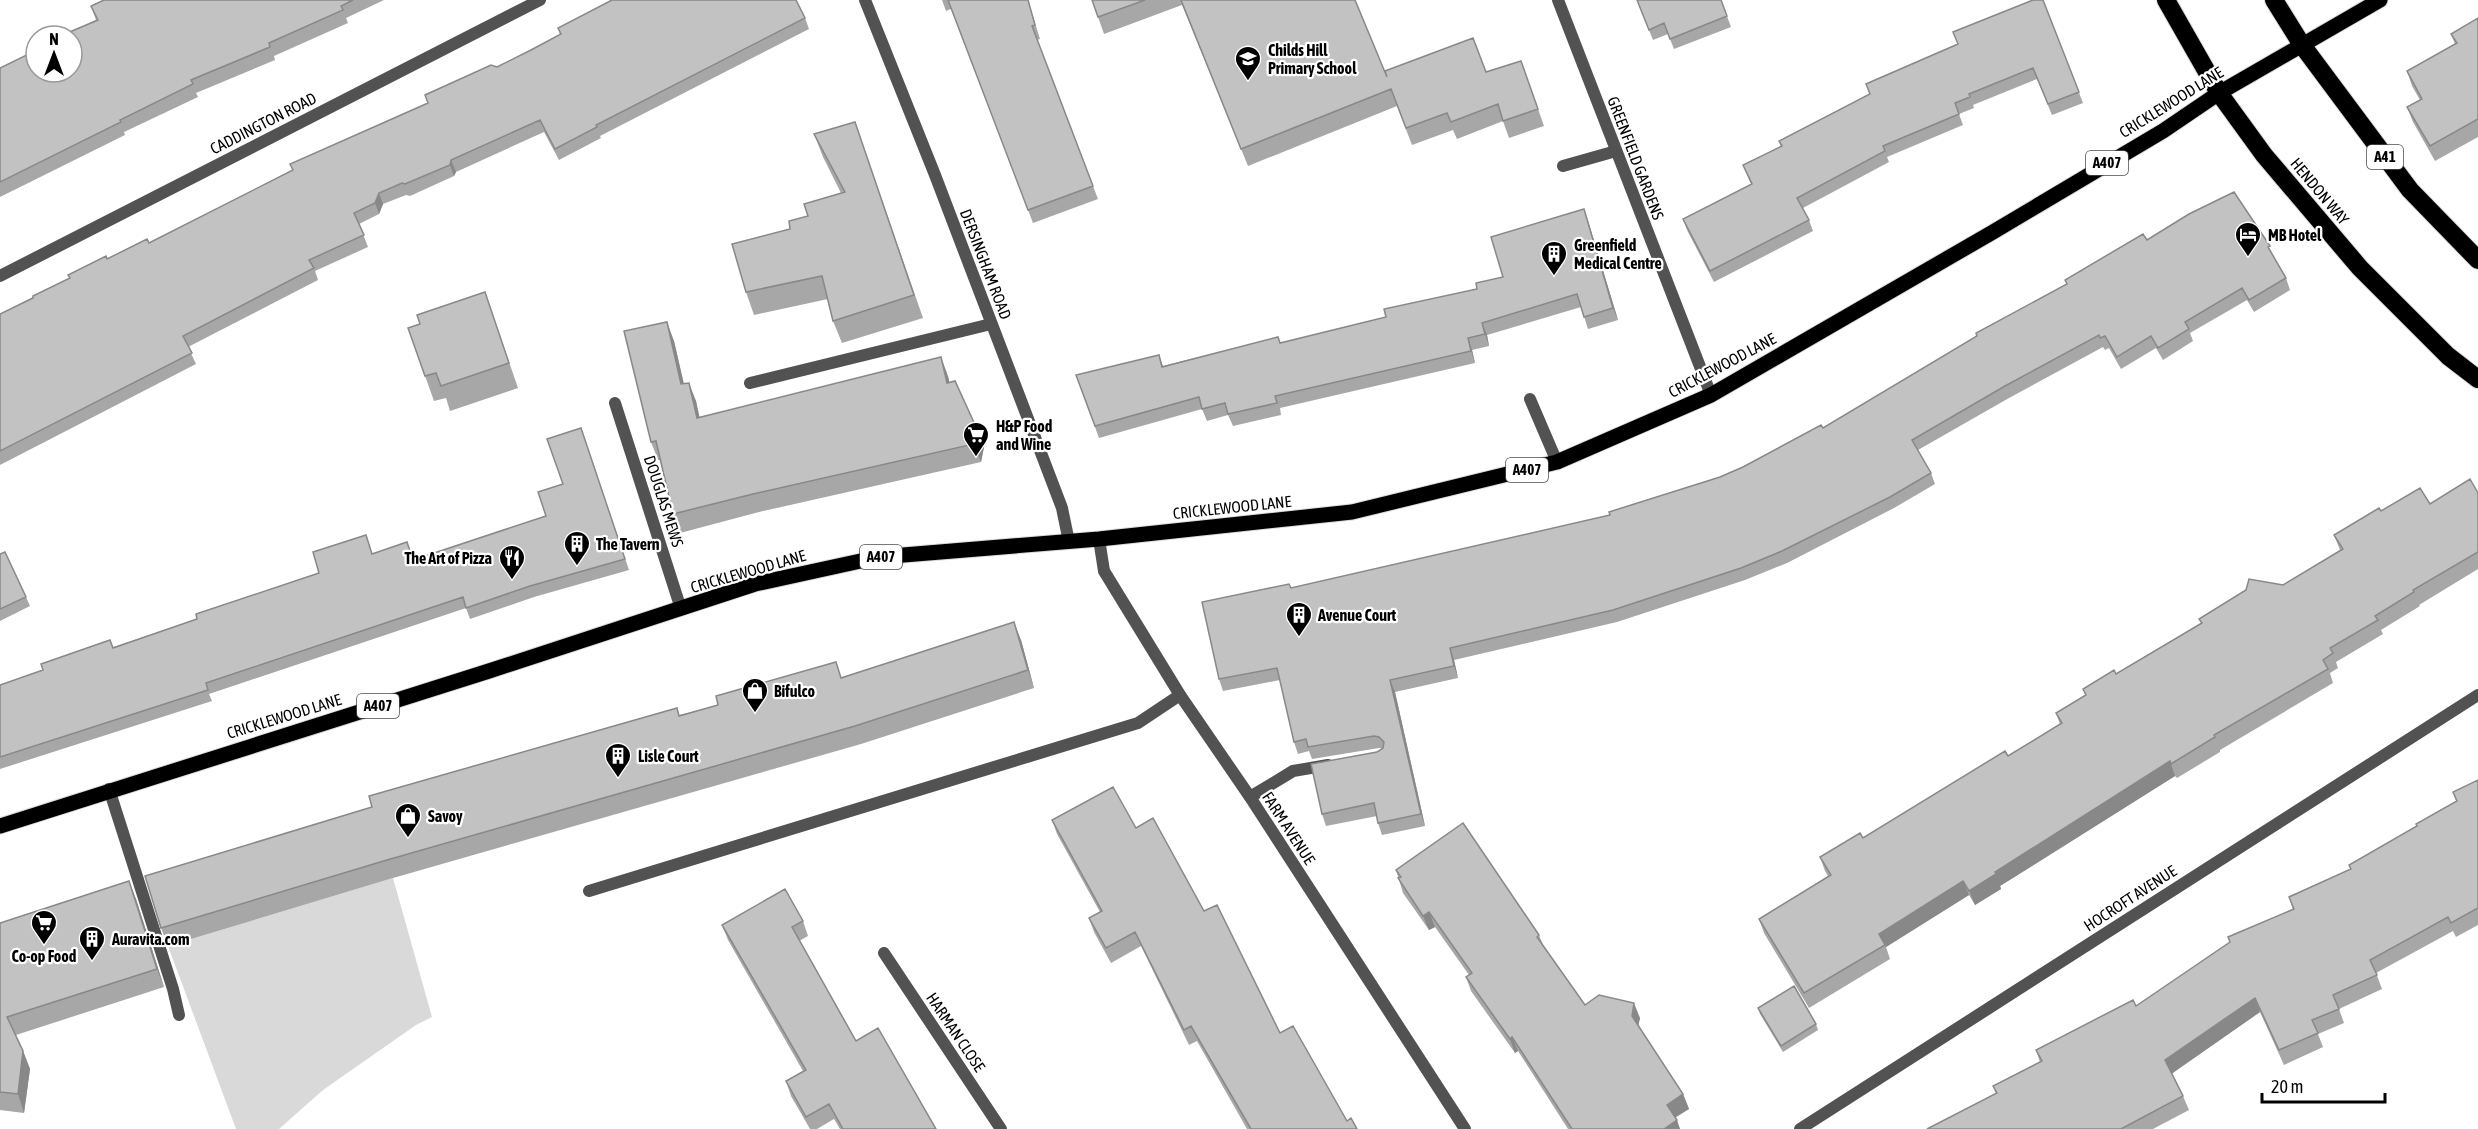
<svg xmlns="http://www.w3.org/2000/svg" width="2478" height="1129" font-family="'Asap Condensed',sans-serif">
<rect width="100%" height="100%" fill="#fff"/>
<path fill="#d9d9d9" d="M393,878L432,1017L416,1025L323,1090L279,1129H236L168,946Z"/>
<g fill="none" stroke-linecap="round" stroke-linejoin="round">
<defs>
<path id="primary" d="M0,826L489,671L755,584L879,557L1099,539L1352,512L1557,462L1711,395L1993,232L2163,131L2219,93L2380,0"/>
<path id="highway" d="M2166,0L2219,93L2264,155L2360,268L2448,356L2478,379
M2274,0L2302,45L2410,190L2478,260"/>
</defs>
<use href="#primary" stroke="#dbdbdb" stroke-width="17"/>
<use href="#highway" stroke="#dbdbdb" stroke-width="20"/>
<path stroke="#525252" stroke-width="12" d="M1563,166L1616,151
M750,383L991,324
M1530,399L1557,462
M109,789L173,989L179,1015
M1250,797L1293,771L1328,765
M589,891L1138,723L1180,695"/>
<path stroke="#525252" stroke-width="12" d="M865,0L935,175L1062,508L1069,542
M1558,0L1711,395
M0,276L540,0
M615,403L681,609
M1099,539L1104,571L1180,695L1250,797L1465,1129
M884,953L1001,1129
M1800,1129L2478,695"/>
<use href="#primary" stroke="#000" stroke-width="15"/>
<use href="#highway" stroke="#000" stroke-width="18"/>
</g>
<path fill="#a7a7a7" d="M104,0H384L346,18L348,23L274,56L275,60L196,93L198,97L124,132L125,135L0,197V68L96,20L91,6Z
M942,0H1028L1040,39L1037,40L1098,199L1033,223L951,9L946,11Z
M1092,0H1355L1387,77L1486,72L1521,61L1544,126L1509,138L1503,121L1457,139L1453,130L1412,145L1397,106L1248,166L1182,5L1104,34Z
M1637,0H1721L1731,27L1674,49L1668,34L1653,40Z
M2043,0L2083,103L2052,115L2037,79L1973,105L1974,108L1959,114L1963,125L1887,157L1889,162L1803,208L1809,220L1813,231L1714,282L1687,230L1683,219L1751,184L1743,165L1781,146L1779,141L1870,94L1866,84L1958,44Z
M805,18L809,29L600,136L601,138L559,160L544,132L456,172L454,176L410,196L406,195L383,204L379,214L359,224L368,247L315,271L318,280L188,347L196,364L0,465V314L107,259L149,243L293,171L290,164L428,103L425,95L497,67L560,35L558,28Z
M2478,18V137L2435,161L2413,122L2407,107L2420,100L2412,86L2407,71L2455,44L2451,34Z
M855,122L923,318L842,343L833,321L828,299L754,315L746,292L790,229L841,193L823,157L814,134Z
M1588,221L1618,320L1588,329L1581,307L1487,335L1489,346L1472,350L1475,363L1280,408L1281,415L1233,426L1228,415L1207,421L1202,409L1099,438L1076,375L1159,355L1163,366L1278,337L1280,343L1386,317L1477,289L1503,277Z
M2147,240L2274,258L2286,278L2290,290L2254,312L2247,300L2190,333L2193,341L2163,360L2156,348L2121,369L2109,348L2105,350L2103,347L2009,398L1918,450L1931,473L1935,484L1894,508L1787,563L1745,580L1617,622L1454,660L1458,678L1395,692L1425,826L1382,835L1378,823L1377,816L1326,826L1322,814L1377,752L1382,748H1379L1312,759L1309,751L1298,754L1294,742L1280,680L1223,691L1219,679L1291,588L1610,515L1720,477L1743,467L1823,428L2067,284L2065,280Z
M485,292L518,388L450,411L446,398L434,401L408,328L420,324Z
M674,341L684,384L696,401L699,418L948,376L949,383L984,447L981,462L759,512L680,533L673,514L660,460H658L651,442Z
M581,428L629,570L534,597L470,619L466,608L209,694L212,701L0,769V685L197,619L372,554L413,560L546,516L563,484Z
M2478,493V569L2419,605L2420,606L2381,630L2383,634L2336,662L2338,668L2330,673L2333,683L2220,750V752L2177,778L2175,776L2000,886L2001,889L1975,905L1969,895L1886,947L1890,959L1809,1008L1764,933L1759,919L1828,876L1825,871L1820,857L1863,838L2008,756L2060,724L2056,713L2085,695L2083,689L2116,674L2201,623L2199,619L2283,585L2340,550L2334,535L2381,511L2430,504Z
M0,554L26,597L30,606L0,621Z
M1021,640L1034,688L861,744L393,878L168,946L161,928L679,715L842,677Z
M2478,780V925L2456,937L2453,931L2376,973L2382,989L2339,1009L2344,1023L2318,1034L2323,1047L2284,1065L2260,1012L2172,1073L2183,1096L2189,1110L2153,1129H1927L1996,1094L1993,1086L2040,1062L2036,1050L2136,1006L2293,910L2289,897L2350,869L2349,865L2417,827L2456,801L2453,792Z
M1052,820L1136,828L1204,911L1280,1033L1347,1121L1357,1129H1247L1197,1041L1189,1045L1141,946L1111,963L1094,932L1089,918L1100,912L1057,834Z
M1396,870L1539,935L1543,945L1585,1005L1640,1018L1638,1026L1683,1094L1689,1109L1675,1118L1680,1129H1568L1518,1051L1515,1053L1471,991L1466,977L1469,975L1435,927L1429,930L1403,893Z
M136,899L164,987L16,1035L23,1051L30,1069L24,1113L0,1110V923Z
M803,921L808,936L799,941L856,1041L936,1129H840L834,1119L817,1129H810L791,1096L786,1081L803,1071L728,940L722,925Z
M1758,1008L1816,1024L1818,1030L1783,1052L1760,1014Z"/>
<path fill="#888" d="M451,160L456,172L454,176L450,165Z
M379,193L383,204L379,214L375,203Z
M1584,209L1588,221L1618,320L1613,308Z
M667,322L674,341L688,403L681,384Z
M1482,323L1487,335L1489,346L1485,334Z
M1468,338L1472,350L1475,363L1471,351Z
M941,357L948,376L954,402L947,383Z
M689,383L696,401L704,437L697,418Z
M977,429L984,447L981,462L974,444Z
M1014,622L1021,640L1034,688L1028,670Z
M1450,648L1454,660L1458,678L1454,666Z
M1390,680L1395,692L1425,826L1421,814Z
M2170,761L2175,776L2000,886L2001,889L1975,905L1969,891L1995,872Z
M129,881L136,899L164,987L157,969Z
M1963,881L1969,895L1886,947L1879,934Z
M1429,912L1435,927L1429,930L1423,916Z
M2255,998L2260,1012L2170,1075L2165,1060Z
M1634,1003L1640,1018L1637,1031L1632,1016Z
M1512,1037L1518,1051L1515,1053L1510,1039Z
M23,1051L30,1069L24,1113L18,1094Z
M1683,1094L1689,1109L1672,1119L1667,1105Z
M1677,1120L1680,1129H1664Z"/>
<path fill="#c2c2c2" stroke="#888" stroke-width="1.5" d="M104,0H353L341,6L343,10L269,43L270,47L191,80L193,84L120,120L121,122L0,182V68L33,52L31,48L36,46V72H72V36H60L98,20L91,6Z
M612,0H796L805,18L596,125L597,127L555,149L540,120L451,160L450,165L405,184L402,183L379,193L375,203L354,213L364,235L309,260L314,268L183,336L192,353L0,451V314L33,298V296L70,278L68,275L106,256L107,259L147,239L149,243L293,170L290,164L428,103L425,95L491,65L497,67L531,50L561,34L558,28Z
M948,0H1028L1035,25L1032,26L1093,186L1028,210Z
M1092,0H1145L1098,17Z
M1181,0H1355L1387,77L1385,71L1473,38L1486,72L1521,61L1538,109L1503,121L1498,104L1451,122L1447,113L1406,128L1391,89L1241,149Z
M1637,0H1721L1727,16L1670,39L1664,23L1649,30Z
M2033,0H2043L2079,92L2048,104L2033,68L1969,94L1970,97L1955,103L1959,114L1883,146L1885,151L1797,198L1809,220L1710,271L1683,219L1752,184L1743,165L1782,146L1779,141L1870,94L1866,84L1958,44L1953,32Z
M2478,18V119L2430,146L2407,107L2422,99L2407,71L2457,43L2451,34Z
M855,122L914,295L833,321L822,276L746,292L732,244L790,229L789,221L808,216L804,204L845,192L814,134Z
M2234,192L2270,246L2268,247L2286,278L2249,300L2242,288L2185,322L2189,329L2158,348L2151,336L2117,357L2105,336L2100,338L2099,335L2005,386L1912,440L1931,473L1890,497L1782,551L1741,568L1613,610L1450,648L1454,666L1390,680L1421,814L1378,823L1374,803L1322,814L1311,764L1377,752L1383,748L1384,742L1379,737L1374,736L1308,747L1306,739L1294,742L1277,668L1219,679L1202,602L1289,584L1291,588L1610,515L1609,512L1720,477L1743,467L1821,425L1823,428L1977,336L1976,333L2067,284L2065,280L2143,234L2147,240L2189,214Z
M1584,209L1613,308L1584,317L1577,294L1482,323L1485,334L1468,338L1471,351L1275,396L1277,403L1228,414L1225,403L1202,409L1199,397L1095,426L1076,375L1159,355L1162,367L1278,337L1280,343L1386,317L1384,309L1477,289L1476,283L1503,277L1491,237Z
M485,292L509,363L441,386L436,373L425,376L408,328L420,324L417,315Z
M667,322L681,384L689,383L697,418L941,357L947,383L955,381L977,429L974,444L753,494L673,514L656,441L651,442L624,331Z
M581,428L625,559L530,586L466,608L463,597L206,683L208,690L0,757V685L43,670L41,664L110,640L113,648L197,619L196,614L319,573L313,552L366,535L372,554L407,542L413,560L546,516L538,492L563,484L547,439Z
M2470,479L2478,493V552L2413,590L2414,592L2375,616L2378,620L2330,648L2333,653L2323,660L2328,669L2214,735L2215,737L2171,764L2170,761L1995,872L1996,874L1969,891L1963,881L1879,934L1885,945L1804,993L1759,919L1831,875L1820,857L1860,833L1863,838L2005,751L2008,756L2062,723L2056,713L2086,695L2083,689L2114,670L2116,674L2202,623L2199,619L2246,590L2249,579L2283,585L2343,549L2334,535L2379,508L2381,511L2420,488L2430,504Z
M5,552L26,597L0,609V554Z
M1014,622L1028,670L855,726L387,860L161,928L145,876L372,807L369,796L677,708L679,716L718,705L716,696L836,662L841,678Z
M2478,780V908L2451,923L2448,917L2370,960L2377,975L2333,995L2339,1009L2312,1020L2318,1033L2279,1050L2255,998L2165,1060L2183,1096L2121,1129H1927L1997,1093L1993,1086L2042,1061L2036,1050L2133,1000L2136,1006L2230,942L2228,937L2294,909L2289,897L2351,869L2349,865L2417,826L2416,824L2457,801L2453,792Z
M1113,787L1136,828L1153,818L1204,911L1217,905L1280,1033L1293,1026L1347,1121L1351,1118L1357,1129H1251L1191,1026L1184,1030L1135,932L1106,948L1089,918L1102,911L1052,820Z
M1463,823L1539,935L1537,937L1585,1005L1599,995L1634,1003L1632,1016L1683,1094L1667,1105L1677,1120L1664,1129H1572L1512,1037L1510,1039L1466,977L1472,973L1429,912L1423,916L1398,878L1401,877L1396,870Z
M129,881L157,969L7,1017L23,1051L18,1094L0,1092V923Z
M785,889L803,921L792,927L856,1041L878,1028L936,1129H843L829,1104L806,1117L786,1081L806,1070L722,925Z
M1794,986L1816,1024L1781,1046L1758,1008Z"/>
<defs>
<symbol id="school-pin" viewBox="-11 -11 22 30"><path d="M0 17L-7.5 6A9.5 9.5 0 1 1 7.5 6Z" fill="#000" stroke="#fff"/><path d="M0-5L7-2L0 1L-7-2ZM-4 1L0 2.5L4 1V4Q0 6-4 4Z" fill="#fff"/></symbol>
<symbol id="hotel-pin" viewBox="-11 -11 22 30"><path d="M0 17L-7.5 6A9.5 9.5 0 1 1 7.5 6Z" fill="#000" stroke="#fff"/><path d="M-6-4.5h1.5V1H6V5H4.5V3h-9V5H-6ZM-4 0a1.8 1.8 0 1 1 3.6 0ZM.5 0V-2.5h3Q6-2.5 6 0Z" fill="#fff"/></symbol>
<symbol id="building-pin" viewBox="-11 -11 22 30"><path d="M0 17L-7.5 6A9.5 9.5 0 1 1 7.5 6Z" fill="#000" stroke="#fff"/><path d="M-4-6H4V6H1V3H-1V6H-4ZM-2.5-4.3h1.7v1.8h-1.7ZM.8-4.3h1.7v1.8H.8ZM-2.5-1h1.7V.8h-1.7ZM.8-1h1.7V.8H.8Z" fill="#fff"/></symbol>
<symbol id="supermarket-pin" viewBox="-11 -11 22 30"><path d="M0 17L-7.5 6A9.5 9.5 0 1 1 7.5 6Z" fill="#000" stroke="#fff"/><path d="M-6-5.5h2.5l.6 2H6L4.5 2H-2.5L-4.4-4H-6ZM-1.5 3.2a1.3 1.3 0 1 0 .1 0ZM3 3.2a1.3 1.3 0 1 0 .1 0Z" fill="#fff"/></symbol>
<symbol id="restaurant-pin" viewBox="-11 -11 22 30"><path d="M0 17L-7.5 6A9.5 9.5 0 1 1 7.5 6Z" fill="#000" stroke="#fff"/><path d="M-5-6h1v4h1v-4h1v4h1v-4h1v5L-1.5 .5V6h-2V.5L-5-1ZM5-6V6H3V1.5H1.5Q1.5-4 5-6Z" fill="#fff"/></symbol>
<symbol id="shop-pin" viewBox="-11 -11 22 30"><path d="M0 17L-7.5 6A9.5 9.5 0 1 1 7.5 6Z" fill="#000" stroke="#fff"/><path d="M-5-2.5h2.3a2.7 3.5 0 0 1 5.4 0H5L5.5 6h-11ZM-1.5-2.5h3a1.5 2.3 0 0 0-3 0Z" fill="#fff"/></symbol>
</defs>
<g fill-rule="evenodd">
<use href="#school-pin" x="1233" y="44" width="30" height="40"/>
<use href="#hotel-pin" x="2233" y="220" width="30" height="40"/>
<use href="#building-pin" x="1539" y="239" width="30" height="40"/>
<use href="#supermarket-pin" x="961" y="420" width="30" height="40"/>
<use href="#building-pin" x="562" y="529" width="30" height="40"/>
<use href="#restaurant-pin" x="497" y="543" width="30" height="40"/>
<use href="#building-pin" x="1284" y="600" width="30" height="40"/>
<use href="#shop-pin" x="740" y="676" width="30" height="40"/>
<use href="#building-pin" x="603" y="741" width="30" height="40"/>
<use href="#shop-pin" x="393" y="801" width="30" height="40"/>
<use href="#supermarket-pin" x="29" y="908" width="30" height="40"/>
<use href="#building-pin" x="77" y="924" width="30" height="40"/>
</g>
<g text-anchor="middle" stroke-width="4.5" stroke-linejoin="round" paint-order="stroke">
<g fill="#fff" stroke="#4c4c4c" stroke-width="1.5">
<rect x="2367" y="145" width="36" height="24" rx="4.5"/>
<rect x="2086" y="151" width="42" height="24" rx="4.5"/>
<rect x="1506" y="458" width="42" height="24" rx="4.5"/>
<rect x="860" y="545" width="42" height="24" rx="4.5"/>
<rect x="357" y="694" width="42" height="24" rx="4.5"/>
</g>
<g font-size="15" font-weight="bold" fill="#000">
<text x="2385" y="162">A41</text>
<text x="2107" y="168">A407</text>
<text x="1527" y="475">A407</text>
<text x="881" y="562">A407</text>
<text x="378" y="711">A407</text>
</g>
<g font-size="16" font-weight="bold" fill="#000" stroke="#fff" text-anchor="start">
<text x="1268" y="56">Childs Hill<tspan x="1268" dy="18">Primary School</tspan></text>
<text x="2268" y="241">MB Hotel</text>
<text x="1574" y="251">Greenfield<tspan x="1574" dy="18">Medical Centre</tspan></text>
<text x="996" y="432">H&amp;P Food<tspan x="996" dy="18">and Wine</tspan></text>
<text x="596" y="550">The Tavern</text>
<text x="492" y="564" text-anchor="end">The Art of Pizza</text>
<text x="1318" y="621">Avenue Court</text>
<text x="774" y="697">Bifulco</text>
<text x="638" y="762">Lisle Court</text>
<text x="428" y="822">Savoy</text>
<text x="112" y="945">Auravita.com</text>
<text x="44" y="962" text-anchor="middle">Co-op Food</text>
</g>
<g font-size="16" fill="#000" stroke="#fff">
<text transform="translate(2171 102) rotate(-32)" y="6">CRICKLEWOOD LANE</text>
<text transform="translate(263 123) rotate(-27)" y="6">CADDINGTON ROAD</text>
<text transform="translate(1636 158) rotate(69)" y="6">GREENFIELD GARDENS</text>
<text transform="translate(2320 191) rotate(50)" y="6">HENDON WAY</text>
<text transform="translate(986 264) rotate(69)" y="6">DERSINGHAM ROAD</text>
<text transform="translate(1722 365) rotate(-28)" y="6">CRICKLEWOOD LANE</text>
<text transform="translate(664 501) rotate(72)" y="6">DOUGLAS MEWS</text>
<text transform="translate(1232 507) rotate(-6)" y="6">CRICKLEWOOD LANE</text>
<text transform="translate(748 571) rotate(-16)" y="6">CRICKLEWOOD LANE</text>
<text transform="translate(284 716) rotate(-17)" y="6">CRICKLEWOOD LANE</text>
<text transform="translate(1289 828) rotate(57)" y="6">FARM AVENUE</text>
<text transform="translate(2130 898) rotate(-33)" y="6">HOCROFT AVENUE</text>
<text transform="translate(956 1032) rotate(56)" y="6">HARMAN CLOSE</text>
</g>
</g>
<g transform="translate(54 54)"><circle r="28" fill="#ffffff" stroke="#999999" stroke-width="1.5"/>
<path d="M0-4.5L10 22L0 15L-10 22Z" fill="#000000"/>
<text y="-9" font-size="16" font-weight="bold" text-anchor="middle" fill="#000000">N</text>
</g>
<path d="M2262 1093v9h123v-9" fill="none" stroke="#000000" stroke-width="3"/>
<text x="2271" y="1093" font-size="18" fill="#000000" stroke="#ffffff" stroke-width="4.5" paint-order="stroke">20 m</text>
</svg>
